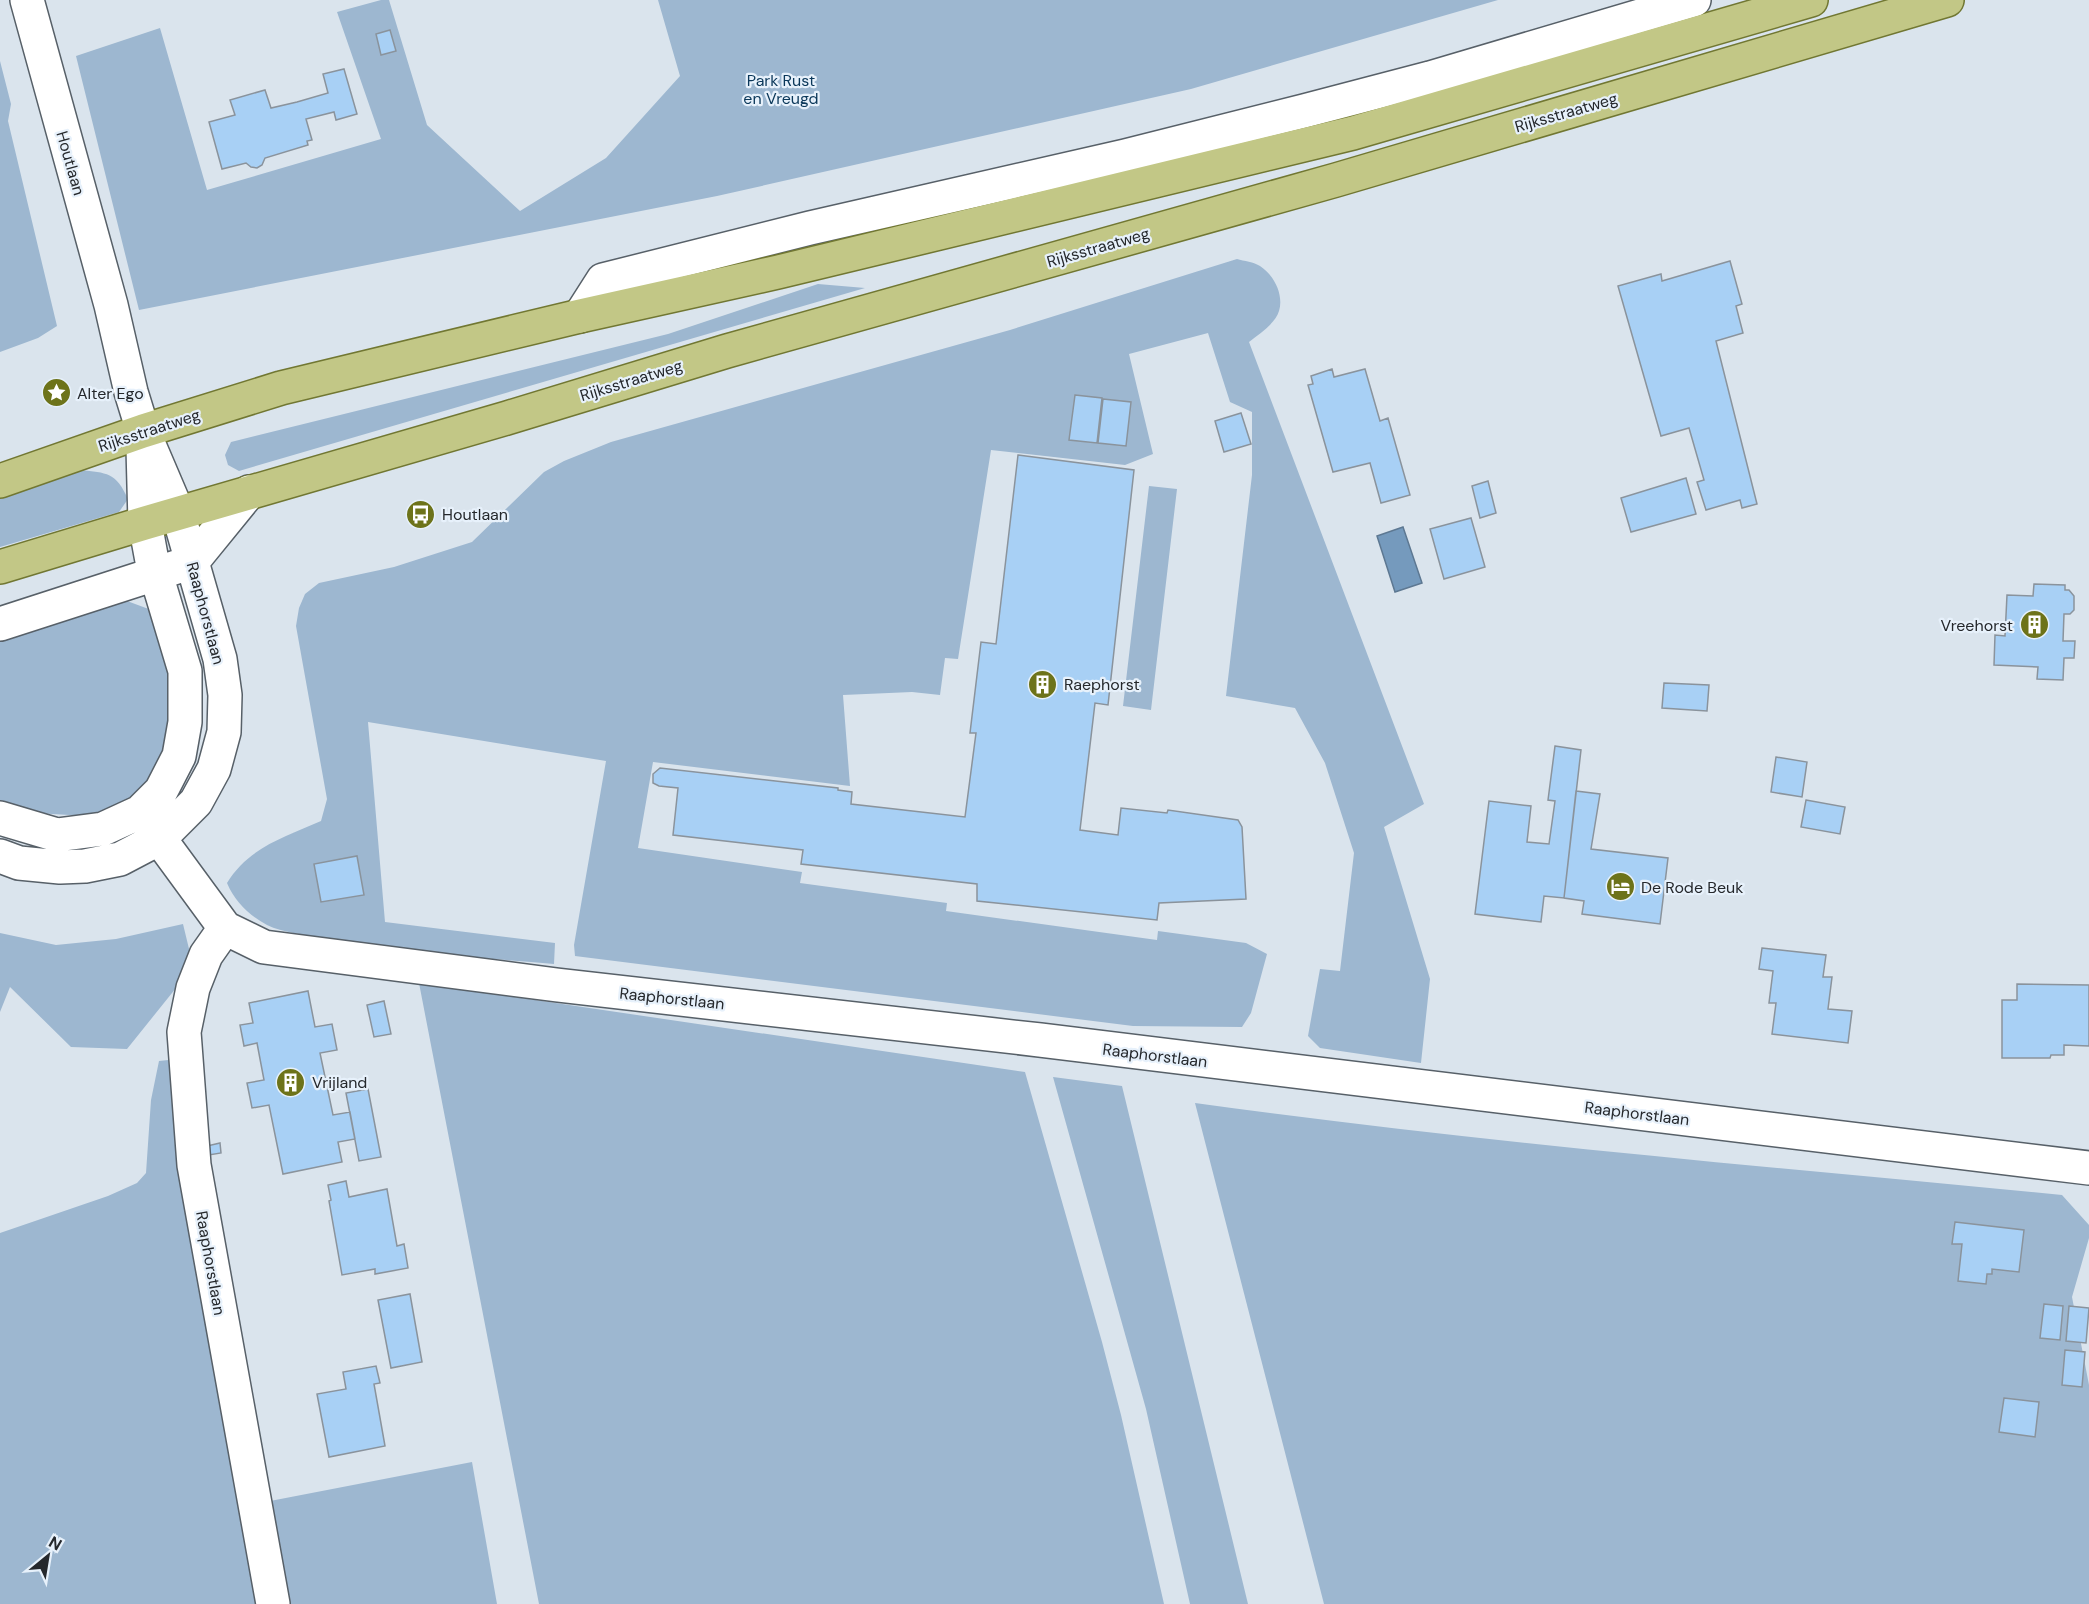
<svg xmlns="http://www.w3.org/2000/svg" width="2089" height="1604" font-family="'DM Sans',sans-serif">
<rect width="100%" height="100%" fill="#dae4ed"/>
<path fill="#9db7d0" d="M381,0H389L427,125L520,211L606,158L680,76L658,0H1498L1191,89L717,196L139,310L76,56L160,28L207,190L381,139L337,12Z
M0,61L11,104L8,121L57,326L38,338L0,352Z
M1237,259C1244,261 1254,262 1260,266C1274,275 1284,295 1279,311C1275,324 1259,334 1249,342L1424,804L1384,827L1430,979L1421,1063L1320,1048L1308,1036L1320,969L1340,971L1354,853L1325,763L1295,708L1226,696L1252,475V412L1230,402L1208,333L1129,354L1153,454L1125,465L991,450L958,659L945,658L940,695L912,692L843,695L850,786L653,762L638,848L802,872L800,883L947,903L946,911L1157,940L1158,931L1246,943L1267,954L1251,1013L1242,1027L1133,1026L575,956L574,945L606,761L368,722L385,922L555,943L554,964C476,957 397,954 321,938C304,934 283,933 267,925C249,915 235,902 227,883C249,847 285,837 321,821L327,799L296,626L299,608L305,594L319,583L394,567L472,542L544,472L564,461L611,442L1010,330Z
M818,284L865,288L239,471L228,465L225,455L231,442L668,334Z
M80,470C107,473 116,472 128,499L119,512L0,547V499Z
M1149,486L1177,489L1151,710L1123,706Z
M119,598L154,611L176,673L177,720L152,783L129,803L104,817L18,812L0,802V635Z
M183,924L190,953L176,988L127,1049L71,1047L10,987L0,1012V933L56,945L116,939Z
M419,983L1025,1072L1102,1342L1121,1415L1164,1604H539Z
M178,1059L268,1604H0V1233L108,1196L137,1183L146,1173L151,1100L159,1061Z
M1053,1077L1122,1086L1248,1604H1190L1146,1409Z
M1195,1103C1483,1143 1773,1167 2062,1195L2089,1225V1238L2072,1297L2089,1385V1604H1324Z
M472,1462L497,1604H288L265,1502Z"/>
<path fill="#759abd" stroke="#5d7892" stroke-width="1.5" d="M1403,527L1422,583L1395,592L1377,536Z"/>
<path fill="#a8d0f5" stroke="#8a939c" stroke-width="1.5" d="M390,30L396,51L381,55L376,34Z
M344,69L357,114L336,120L334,112L306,119L312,140L307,141L308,145L265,158L262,165L257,168L251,167L246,163L222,169L209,122L235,115L230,100L265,90L271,108L297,102L328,93L323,74Z
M1730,261L1742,304L1736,306L1743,333L1716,341L1757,504L1742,508L1740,500L1706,510L1697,482L1704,480L1689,428L1661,436L1618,286L1661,274L1662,281Z
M1332,369L1334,377L1365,369L1380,421L1388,418L1410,495L1381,503L1370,463L1333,472L1308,385L1313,384L1311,376Z
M1075,395L1102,398L1097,443L1069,440Z
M1103,399L1131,402L1126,446L1098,443Z
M1241,413L1251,444L1224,452L1215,421Z
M1018,455L1134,470L1108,705L1095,703L1080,830L1118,835L1121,808L1167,813L1168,810L1238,820L1242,827L1246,899L1159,903L1157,920L977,901V884L801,864L803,850L673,835L678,788L659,786L653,783V774L660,768L838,788V790L852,792L851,804L965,817L976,733H970L981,642L996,644Z
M1686,478L1696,514L1631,532L1621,498Z
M1488,481L1496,513L1480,518L1472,486Z
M1471,518L1485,567L1444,579L1430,529Z
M2034,584L2065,585V590H2069L2074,596V610L2070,614H2064L2063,641H2075L2074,658H2064L2063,680L2037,679L2038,667L1994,665L1995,635L2005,636L2007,595L2033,596Z
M1664,683L1709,685L1707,711L1662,708Z
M1555,746L1581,750L1564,898L1544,896L1541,922L1475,914L1489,801L1531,806L1527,842L1549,844L1555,801L1548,800Z
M1776,757L1807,762L1802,797L1771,792Z
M1576,791L1600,794L1591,849L1668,858L1660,924L1582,914L1584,901L1564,898Z
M1806,800L1845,807L1840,834L1801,827Z
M357,856L364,895L321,902L314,864Z
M1762,948L1826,955L1823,977H1832L1828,1009L1852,1011L1848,1043L1772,1034L1776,1003H1769L1773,971L1759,969Z
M2017,984L2089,985V1046L2064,1045V1055H2051L2050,1058H2002V1000H2017Z
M308,991L315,1027L332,1024L337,1050L320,1053L333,1115L350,1112L355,1139L338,1142L342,1162L283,1174L269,1105L252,1108L247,1083L264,1080L257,1043L244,1046L240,1025L253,1023L249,1003Z
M384,1001L391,1034L374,1037L367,1005Z
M368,1089L381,1157L359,1161L346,1093Z
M220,1143L221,1153L209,1155L207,1146Z
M346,1181L349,1197L387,1189L397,1246L404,1244L408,1268L375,1274V1269L342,1275L329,1201L331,1200L328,1185Z
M1955,1222L2024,1230L2019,1272L1992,1269V1274H1987L1986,1284L1958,1281L1962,1244H1952Z
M410,1294L422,1362L391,1368L378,1300Z
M2044,1304L2063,1306L2060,1340L2040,1338Z
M2069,1306L2089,1308L2086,1343L2066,1341Z
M2065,1350L2085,1352L2082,1387L2062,1385Z
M376,1366L380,1383L374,1384L385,1446L329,1457L317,1394L346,1389L343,1372Z
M2004,1398L2039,1402L2035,1437L1999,1432Z"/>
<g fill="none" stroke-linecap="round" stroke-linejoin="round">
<defs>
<path id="minor" d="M580,316L603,280L810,228L1125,156L1304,111L1430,78L1694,0
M0,624L192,562L249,492
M140,812L225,928L264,947L557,985L1040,1040L2089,1168
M0,818L57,835L103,829L140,812L161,791L179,756L185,722V671L152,561L145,523L143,448
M0,856L19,863L60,867L85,866L120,859L160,838L196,802L214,769L224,732L225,695L220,659L178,513L143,431L131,392L111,305L27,0
M225,928L206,955L193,988L184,1032L194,1165L273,1604"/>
<path id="major" d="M0,481L143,431L281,388L580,316L778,272L1353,133L1811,0
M0,567L145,523L507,418L727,351L1336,180L1947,0"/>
</defs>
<use href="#minor" stroke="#576068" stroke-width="36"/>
<use href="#major" stroke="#717732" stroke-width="36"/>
<use href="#minor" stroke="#fff" stroke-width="33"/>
<use href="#major" stroke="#c2c786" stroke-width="33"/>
</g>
<defs>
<symbol id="sight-disc" viewBox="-11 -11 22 22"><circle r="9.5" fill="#6d731a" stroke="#e7f1fb"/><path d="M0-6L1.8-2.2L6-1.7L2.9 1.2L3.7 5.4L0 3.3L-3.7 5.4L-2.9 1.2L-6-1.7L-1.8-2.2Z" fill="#fff"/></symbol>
<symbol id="bus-disc" viewBox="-11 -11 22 22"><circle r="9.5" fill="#6d731a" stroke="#e7f1fb"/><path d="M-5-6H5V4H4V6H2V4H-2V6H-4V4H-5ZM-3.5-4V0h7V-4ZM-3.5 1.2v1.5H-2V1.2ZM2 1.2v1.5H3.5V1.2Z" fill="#fff"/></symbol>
<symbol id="building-disc" viewBox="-11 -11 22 22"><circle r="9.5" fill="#6d731a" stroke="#e7f1fb"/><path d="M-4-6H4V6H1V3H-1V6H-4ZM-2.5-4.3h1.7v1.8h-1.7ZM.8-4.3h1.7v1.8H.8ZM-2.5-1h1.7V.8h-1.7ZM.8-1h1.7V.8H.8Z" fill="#fff"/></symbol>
<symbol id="hotel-disc" viewBox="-11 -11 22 22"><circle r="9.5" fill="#6d731a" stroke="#e7f1fb"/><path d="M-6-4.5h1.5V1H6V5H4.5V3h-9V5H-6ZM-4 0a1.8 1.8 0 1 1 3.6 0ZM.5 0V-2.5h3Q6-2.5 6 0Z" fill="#fff"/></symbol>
</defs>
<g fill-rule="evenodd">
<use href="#sight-disc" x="40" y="376" width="33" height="33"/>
<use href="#bus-disc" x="404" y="498" width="33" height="33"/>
<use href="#building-disc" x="2018" y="608" width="33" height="33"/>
<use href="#building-disc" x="1026" y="668" width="33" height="33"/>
<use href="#hotel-disc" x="1604" y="870" width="33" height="33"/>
<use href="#building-disc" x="274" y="1066" width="33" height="33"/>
</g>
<g text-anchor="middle" stroke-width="4.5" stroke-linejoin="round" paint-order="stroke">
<g font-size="16" fill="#0a3759" stroke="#e7f1fb">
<text x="781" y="86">Park Rust<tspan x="781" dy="18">en Vreugd</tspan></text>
</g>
<g font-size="16" fill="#25282c" stroke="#e7f1fb">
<text transform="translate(1566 112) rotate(-16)" y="6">Rijksstraatweg</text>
<text transform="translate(71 163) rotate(74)" y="6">Houtlaan</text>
<text transform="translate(1098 247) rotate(-16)" y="6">Rijksstraatweg</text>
<text transform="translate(631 380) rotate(-17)" y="6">Rijksstraatweg</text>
<text transform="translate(149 430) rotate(-18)" y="6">Rijksstraatweg</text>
<text transform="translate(206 613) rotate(75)" y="6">Raaphorstlaan</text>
<text transform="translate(672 998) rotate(6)" y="6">Raaphorstlaan</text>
<text transform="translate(1155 1055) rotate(7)" y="6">Raaphorstlaan</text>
<text transform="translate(1637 1113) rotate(7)" y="6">Raaphorstlaan</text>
<text transform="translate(211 1263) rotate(80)" y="6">Raaphorstlaan</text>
</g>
<g font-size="16" fill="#25282c" stroke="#e7f1fb" text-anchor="start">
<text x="77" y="399">Alter Ego</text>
<text x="442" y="520">Houtlaan</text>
<text x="2013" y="631" text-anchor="end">Vreehorst</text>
<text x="1064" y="690">Raephorst</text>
<text x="1641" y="893">De Rode Beuk</text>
<text x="312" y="1088">Vrijland</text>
</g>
</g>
<g transform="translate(48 1556) rotate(30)" stroke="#e7f1fb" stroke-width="4.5" paint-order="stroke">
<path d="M0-4.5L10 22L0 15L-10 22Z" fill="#25282c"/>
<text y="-9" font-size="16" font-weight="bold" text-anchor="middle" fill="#25282c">N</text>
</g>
</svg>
